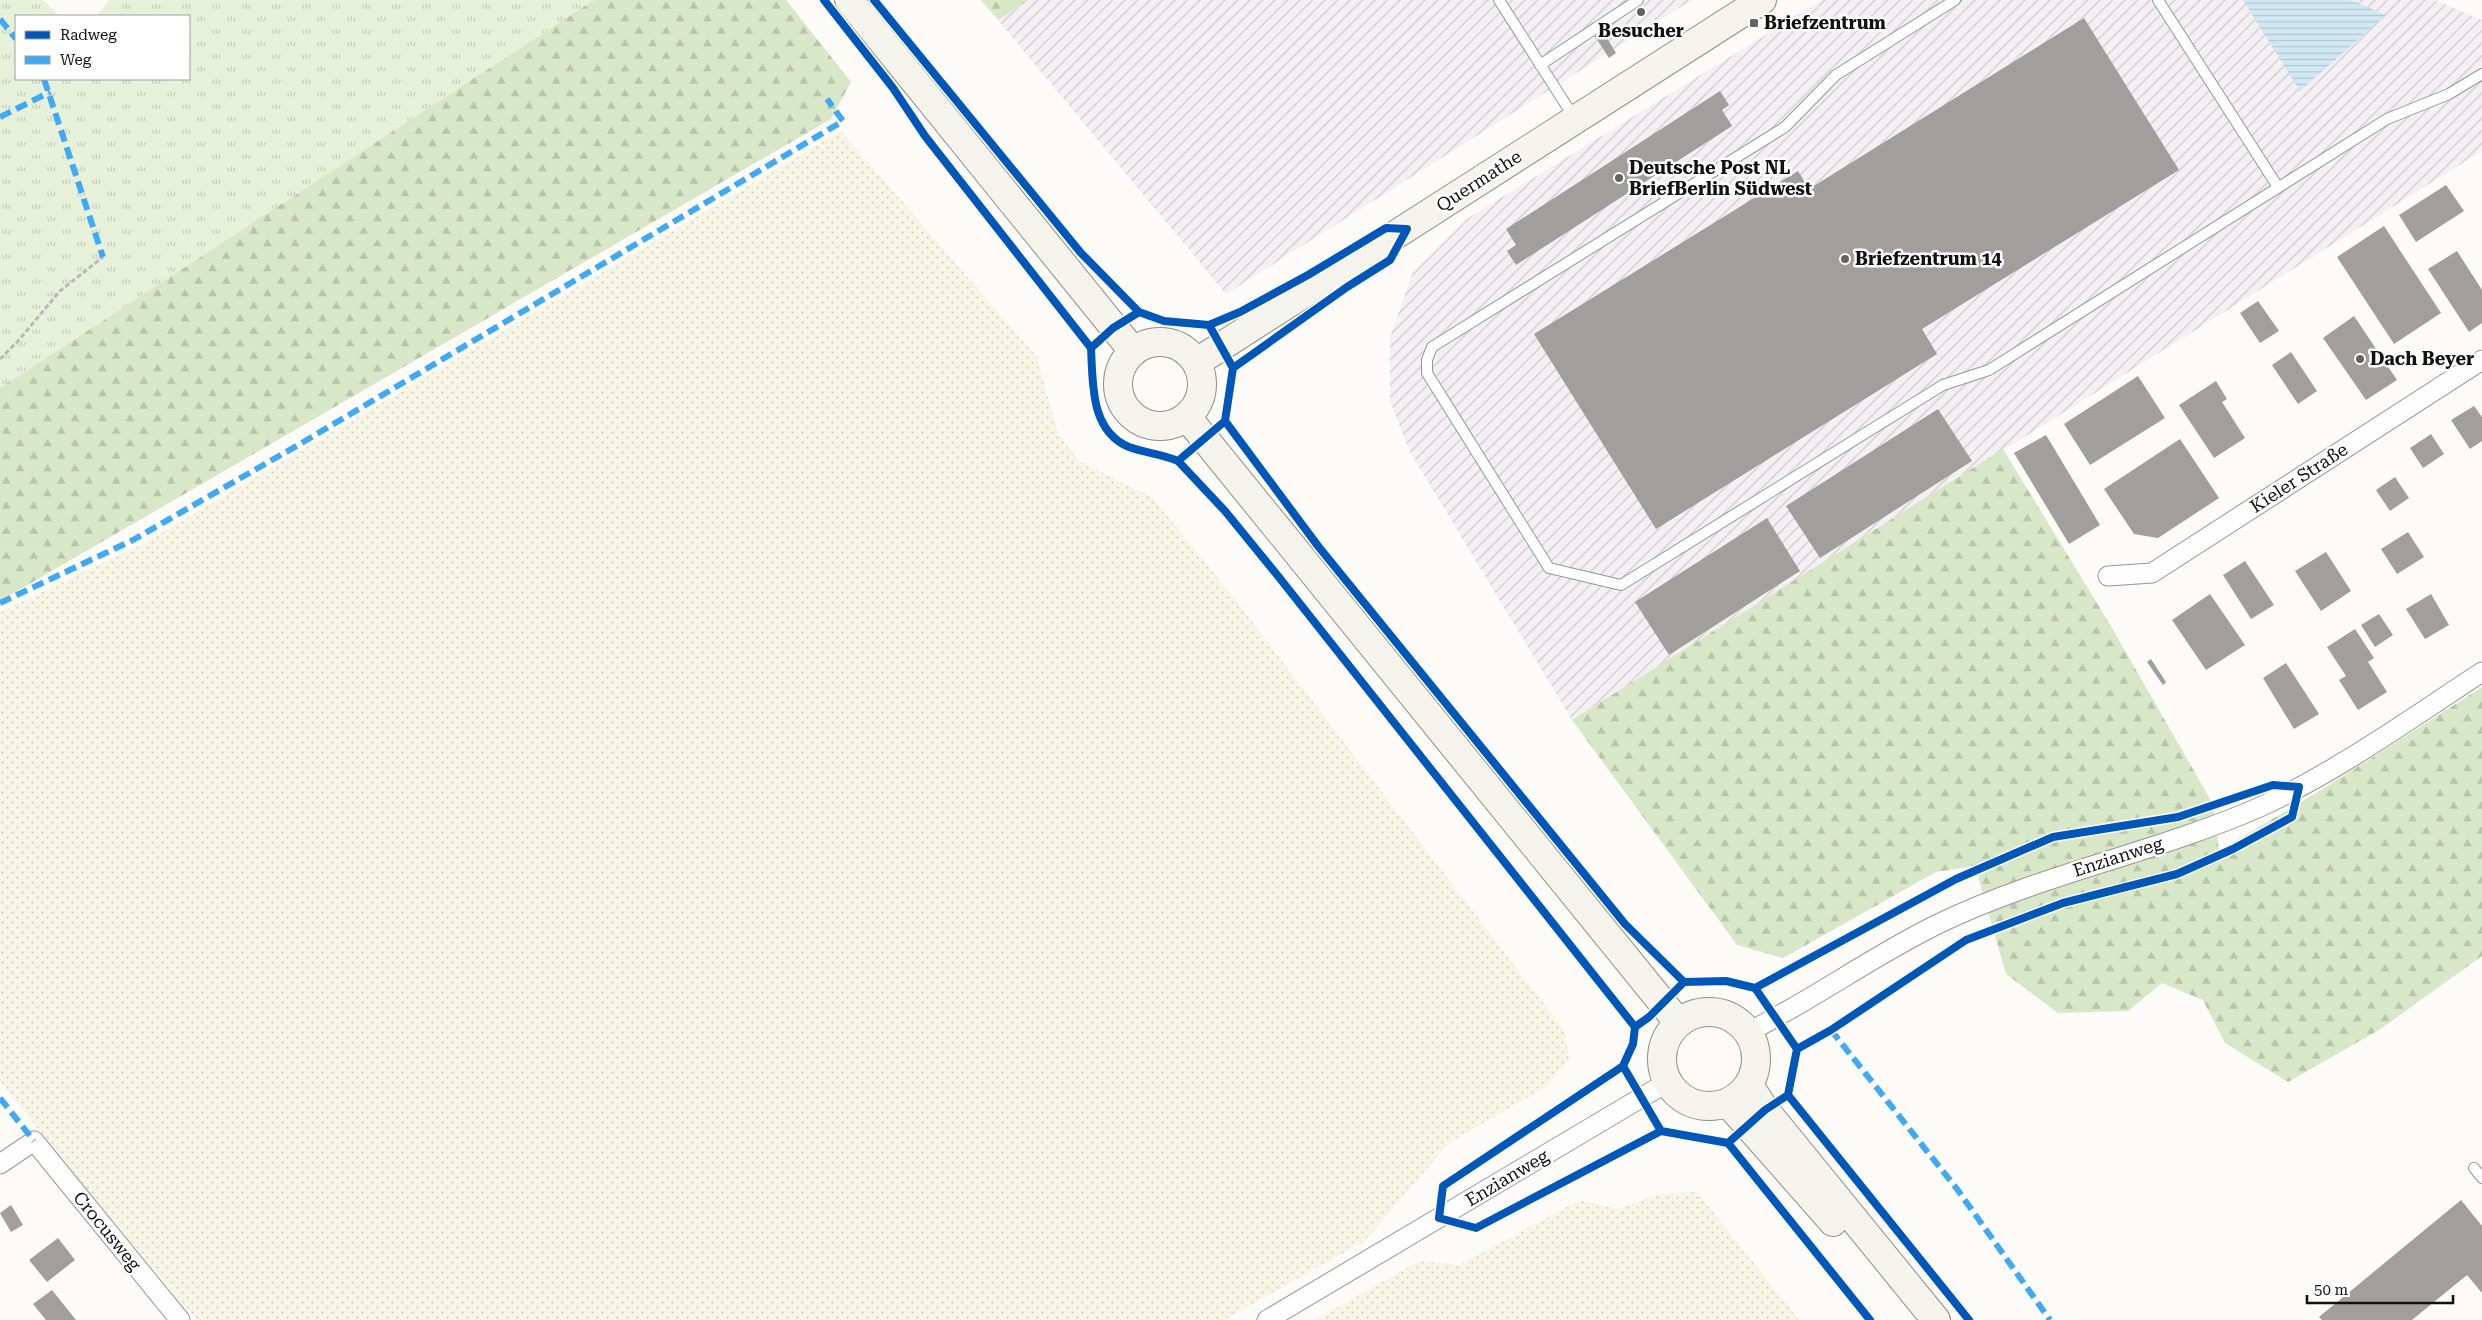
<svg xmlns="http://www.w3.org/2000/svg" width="2482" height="1320" font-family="'Roboto Serif',serif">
<defs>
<pattern id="industrial-furrows" width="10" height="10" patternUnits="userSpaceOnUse" patternTransform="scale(1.25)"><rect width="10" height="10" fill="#f4eff2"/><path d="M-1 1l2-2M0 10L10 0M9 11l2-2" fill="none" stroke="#d0ccce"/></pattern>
<pattern id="farmland-dots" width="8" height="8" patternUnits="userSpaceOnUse" patternTransform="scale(1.25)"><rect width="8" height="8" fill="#f7f5e5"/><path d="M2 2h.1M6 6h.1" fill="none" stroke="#d3d1c3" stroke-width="1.8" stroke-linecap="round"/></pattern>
<pattern id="grass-tufts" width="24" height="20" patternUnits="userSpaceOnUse" patternTransform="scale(1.25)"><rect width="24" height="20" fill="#e7f1d9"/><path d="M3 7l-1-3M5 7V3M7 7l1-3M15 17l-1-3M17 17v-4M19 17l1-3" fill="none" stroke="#c5ceb9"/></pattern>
<pattern id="forest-firs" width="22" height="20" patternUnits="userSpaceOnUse" patternTransform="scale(1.25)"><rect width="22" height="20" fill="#d8e7c7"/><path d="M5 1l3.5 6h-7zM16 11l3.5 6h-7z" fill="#b8c5aa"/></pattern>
<pattern id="water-rules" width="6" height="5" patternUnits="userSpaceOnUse" patternTransform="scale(1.25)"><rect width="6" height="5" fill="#d0e8f4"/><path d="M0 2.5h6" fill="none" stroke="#b2c6d0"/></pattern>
</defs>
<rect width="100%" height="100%" fill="#fcfbf7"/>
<path fill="url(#industrial-furrows)" d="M1029,0H1692L1226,294L998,20Z
M1822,0H2435L2482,20V151L1572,720L1410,452L1390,401V337L1413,272L1465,220Z"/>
<path fill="url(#farmland-dots)" d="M841,131L1037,357L1058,434L1079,461L1153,498L1234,598L1565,1032L1569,1060L1546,1087L1449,1143L1365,1241L1224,1320H197L67,1166L0,1081V612L146,542Z
M1697,1192L1799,1320H1315L1419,1261L1459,1265L1580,1200L1617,1209L1659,1194Z"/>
<path fill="url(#grass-tufts)" d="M0,0H43L59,16H16V79H189V16H97L109,0H594L0,388Z"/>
<path fill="url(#forest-firs)" d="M594,0H786L851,82L831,119L0,601V388Z
M981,0H1029L998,20Z
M2003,449L2109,623L2213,804L2219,851L2326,787L2482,687V956L2379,1030L2288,1082L2225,1043L2203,1000L2162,983L2128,1011L2058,1013L2006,974L1975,866L1936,872L1783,958L1737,945L1572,720Z"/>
<path fill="url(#water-rules)" d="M2243,0H2351L2386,15L2300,91Z"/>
<path fill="#a09f9c" d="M2084,18L2179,170L1922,329L1937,354L1656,529L1534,334L1798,171L1809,189Z
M1602,30L1616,53L1609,58L1594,35Z
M1720,91L1729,105L1722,110L1732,126L1516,265L1507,251L1516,245L1506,229Z
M2446,185L2464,211L2416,242L2399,215Z
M2384,226L2441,313L2394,344L2337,257Z
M2457,251L2482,290V323L2469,332L2428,269Z
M2258,301L2279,331L2260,343L2240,313Z
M2354,316L2397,380L2366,400L2323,338Z
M2291,352L2317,391L2298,404L2272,365Z
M2138,376L2165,418L2090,465L2064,424Z
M2216,381L2227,399L2222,402L2245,438L2214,458L2179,405Z
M2474,406L2482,417V441L2470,449L2451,420Z
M1938,409L1972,461L1820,558L1786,506Z
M2431,434L2444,454L2423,468L2410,448Z
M2046,435L2100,525L2069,544L2014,453Z
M2180,439L2219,498L2158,538L2134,534L2104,489Z
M2395,477L2409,498L2390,511L2376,490Z
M1767,518L1800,571L1669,655L1635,602Z
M2408,532L2424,557L2397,574L2381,549Z
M2326,552L2351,591L2321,611L2295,571Z
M2245,561L2274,605L2251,619L2223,575Z
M2210,594L2245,645L2206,670L2172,620Z
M2431,594L2449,625L2425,639L2406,609Z
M2379,614L2393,635L2375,647L2361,625Z
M2355,629L2374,658L2368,662L2387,692L2358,710L2339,680L2346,676L2327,647Z
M2151,659L2166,682L2163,685L2147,662Z
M2286,663L2319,714L2294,729L2263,678Z
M2461,1200L2482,1226V1293L2467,1275L2412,1320H2322L2319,1317Z
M11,1205L23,1225L11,1232L0,1213Z
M58,1238L75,1260L47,1282L29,1260Z
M52,1290L76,1320H46L33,1304Z"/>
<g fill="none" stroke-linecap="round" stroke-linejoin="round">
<defs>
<path id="service" d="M1499,0L1575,119
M1955,0L1836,75L1785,127L1432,347L1427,360V373L1549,568L1621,585L1943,385L1989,370L2387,119L2449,94L2482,74
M2158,0L2278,187
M1540,65L1638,0
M2474,1168L2482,1178"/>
<path id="minor" d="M2108,576L2152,573L2482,360
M1748,1032C1813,1000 1872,956 1938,924C2041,874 2155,853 2260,807C2338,771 2410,719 2482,672
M0,1164L34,1141L180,1320
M1267,1320L1666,1083V1080"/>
<path id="secondary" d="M849,0L1133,351
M1118 384a42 42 0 1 1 84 0a42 42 0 1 1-84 0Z
M1197,362L1762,0
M1187,417L1678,1022
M1662 1059a47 47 0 1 1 94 0a47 47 0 1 1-94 0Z
M1749,1085L1765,1110L1936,1320
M1728,1103L1833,1222"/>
</defs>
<use href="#service" stroke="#979695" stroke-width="12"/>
<use href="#minor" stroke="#979695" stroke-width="21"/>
<use href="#secondary" stroke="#8d8d8b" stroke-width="30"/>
<path stroke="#b9b9b8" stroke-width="3" stroke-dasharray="5 2.5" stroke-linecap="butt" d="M0,359L18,341L60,291L103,257"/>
<use href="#service" stroke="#fffefe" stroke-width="10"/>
<use href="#minor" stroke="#fffefe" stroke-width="19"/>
<use href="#secondary" stroke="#f5f4ec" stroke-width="28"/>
<path stroke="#3fa9f5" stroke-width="6" stroke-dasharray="12 6" stroke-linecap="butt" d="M0,19L16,39
M44,79L103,257
M0,117L50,92
M0,603L133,540L305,441L843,121L827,99
M1831,1030L1957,1189L2050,1320
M0,1098L34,1141"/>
<defs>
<path id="cycleway" d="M824,0L893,88L925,136L1091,348
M874,0L1081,253L1139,312
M1139,312L1164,321L1209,325L1233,368L1225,421L1178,461C1162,454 1145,453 1129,447C1090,431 1093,383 1091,348L1113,328Z
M1209,325L1240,312L1308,275L1386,228L1407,229L1390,260L1347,287L1233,368
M1225,421L1318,546L1625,924L1684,982
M1178,461L1225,511L1278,576L1635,1027L1633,1044L1623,1066L1661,1131L1728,1143L1765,1110L1788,1095L1797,1049L1755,988L1726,981L1684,982L1649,1017L1635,1027
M1755,988L1956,879L2053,837L2178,817L2273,785L2299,787L2292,817L2233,849L2177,874L2063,903L1966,940L1831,1030L1797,1049
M1623,1066L1443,1186L1439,1218L1476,1228L1661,1131
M1788,1095L1969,1320
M1728,1143L1870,1320"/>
</defs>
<use href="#cycleway" stroke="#fff" stroke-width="11"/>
<use href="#cycleway" stroke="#0057b8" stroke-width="8"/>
</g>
<g fill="#636362" stroke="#fff" stroke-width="2">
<circle cx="1641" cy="12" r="5"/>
<rect x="1749" y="18" width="10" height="10" rx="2.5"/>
<circle cx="1619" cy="178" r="5"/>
<circle cx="1845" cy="259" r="5"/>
<circle cx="2360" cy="359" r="5"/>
</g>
<g text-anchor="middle" stroke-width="5" stroke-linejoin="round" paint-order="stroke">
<g font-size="18" font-weight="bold" fill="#111" stroke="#fff" text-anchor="start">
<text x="1764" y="29">Briefzentrum</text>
<text x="1641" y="37" text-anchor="middle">Besucher</text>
<text x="1629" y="174">Deutsche Post NL<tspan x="1629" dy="21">BriefBerlin Südwest</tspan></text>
<text x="1855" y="265">Briefzentrum 14</text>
<text x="2370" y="365">Dach Beyer</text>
</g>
<g font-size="18" fill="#111" stroke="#fff">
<text transform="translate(1479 181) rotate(-33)" y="6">Quermathe</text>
<text transform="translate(2299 478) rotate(-33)" y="6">Kieler Straße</text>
<text transform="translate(2118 857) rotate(-18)" y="6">Enzianweg</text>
<text transform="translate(1507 1178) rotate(-31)" y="6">Enzianweg</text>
<text transform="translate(107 1231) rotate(51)" y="6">Crocusweg</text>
</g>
</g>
<rect x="15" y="15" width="175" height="65" fill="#ffffff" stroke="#a0a0a0"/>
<rect x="25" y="31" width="25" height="8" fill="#0057b8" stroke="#a0a0a0"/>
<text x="60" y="40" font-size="15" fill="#111111">Radweg</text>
<rect x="25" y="56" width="25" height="8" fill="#3fa9f5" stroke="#a0a0a0"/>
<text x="60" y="65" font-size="15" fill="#111111">Weg</text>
<path d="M2307 1295v8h146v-8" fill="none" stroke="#111111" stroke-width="2.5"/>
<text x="2314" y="1295" font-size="15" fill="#111111" stroke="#ffffff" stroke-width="4" paint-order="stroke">50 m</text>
</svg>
